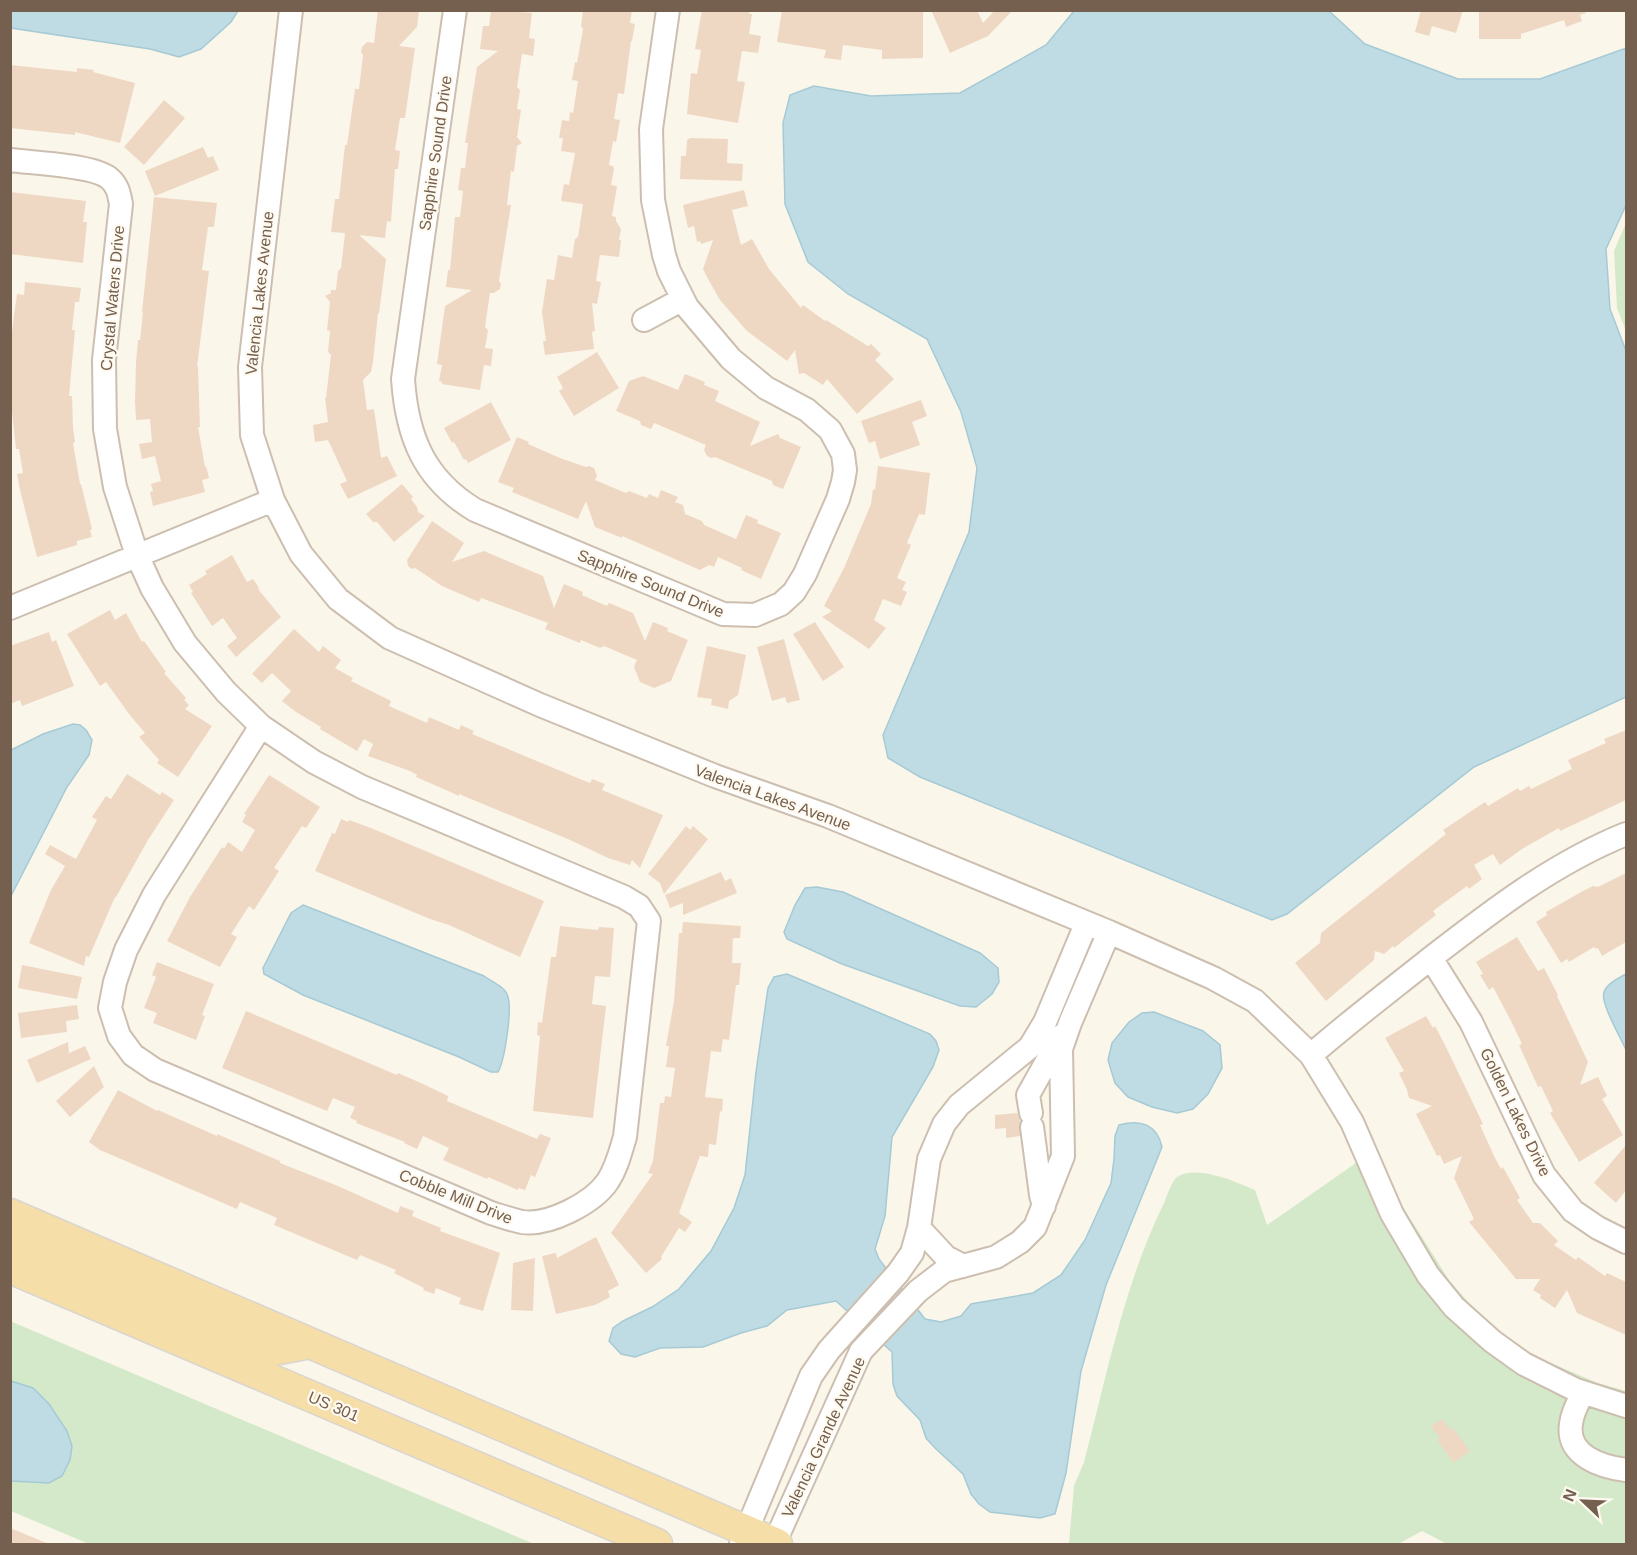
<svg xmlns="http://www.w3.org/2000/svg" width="1637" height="1555" font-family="Helvetica,sans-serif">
<rect width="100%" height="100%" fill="#fbf6ea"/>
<path fill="#d3e9c9" d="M1626,223V331L1617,308L1614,251Z
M1376,1149L1396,1196L1449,1280L1503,1343L1598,1383L1626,1391V1544H1447L1422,1531L1398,1544H1069L1074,1486L1084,1462C1107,1375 1124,1284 1164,1203C1167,1196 1171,1183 1176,1178C1194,1163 1237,1182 1255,1190L1267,1225Z
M10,1321L534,1544H89L11,1511Z"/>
<path fill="#bfdce4" stroke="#a6cad5" stroke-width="1.5" d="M11,10H238V11L231,22L201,49L179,57L150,49L11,28Z
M1074,11H1329L1365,44L1458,79H1540L1626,48V205L1606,249L1610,309L1626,351V697L1474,767L1287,914L1272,920L920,777L888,758L883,735L969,532L977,468L961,412L927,339L848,294L808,262L785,204L783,123L790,95L814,86L871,96L960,93L1046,45Z
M73,724L80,725L86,730L92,740L89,755L67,787L11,896V750L43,734Z
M817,887L843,892L980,953L998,968L999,982L992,994L976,1007L960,1006L842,964L787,939L784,932L795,905L805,888Z
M303,905L484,976C492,982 506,987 508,997C512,1011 505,1059 498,1072H491L459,1057L303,995L264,974L263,968L291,913Z
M787,974L930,1034L936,1041L939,1050L933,1067L892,1137L885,1216L875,1249L879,1259L925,1319L941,1322L961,1316L971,1304L1033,1293L1061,1275L1085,1240L1111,1183L1114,1159L1115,1136L1119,1125C1140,1119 1157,1124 1162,1147L1106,1285L1081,1371L1066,1473L1055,1514L1040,1518L990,1512L979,1504L971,1494L963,1474L935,1448L926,1438L920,1420L897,1396L893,1384L892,1352L836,1301L787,1310L767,1326L741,1333L703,1347L660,1348L635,1357L621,1354L609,1341L613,1328L623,1321L652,1307L679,1289L711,1251L734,1208L745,1175L756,1072L768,988L774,977Z
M1626,974V1050C1621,1038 1600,1003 1604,992C1607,983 1619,978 1626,974Z
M1154,1012L1203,1031L1220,1045L1222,1068L1208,1094L1193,1109L1177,1113L1152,1107L1128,1097L1115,1083L1108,1060L1112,1043L1129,1022L1142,1013Z
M11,1381L33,1388L49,1404L67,1431L72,1446L70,1460L62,1476L49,1483L11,1481Z"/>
<path fill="#efd8c3" d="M378,10H419L417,27L399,46L415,48L405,118H400L395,150L400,151L398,169H395L391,222L387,221L385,238L359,235L386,259L379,313H378L373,362L371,372L363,380L367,410L374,409L381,458L387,456L397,476L348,499L340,484L347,481L328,440L315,442L313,425L328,422L325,398H326L331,355L328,352L330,331L327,330L330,302L325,296L331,293V290H336L338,271L341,268L345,233L331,232L335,199H339L345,145H347L355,89H359L363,55L361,52L362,47L367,42L374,43Z
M491,10L532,13L529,38L535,39L533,56L522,54L517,87L520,90L517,109L521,110L517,137L522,143L517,146L514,172L511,171L507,205H511L499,281L501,284L500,289L494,293H490L485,327L488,330L485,348L493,349L491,366L484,365L480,390L442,384V382L439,381L442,365L437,364L445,306L472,290L446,287L448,270H450L455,217H460L463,191L458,190L461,168H465L468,143H465L477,67L498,51L480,49L483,26H489Z
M583,10H632L630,23L635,24L632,41H631L624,94L618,93L614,119L620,120L616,142L613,141L609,165L613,166L614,169L611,185L617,186L612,216L616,217V221L621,229L619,240H621L619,257L600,255L596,281L601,282L597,304L592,303L595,331L592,332L594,349L545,355L543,341H546L542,312L547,279L554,280L558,255L572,258L575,239L578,237L583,204L561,201L564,184L569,185L575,153L561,151L563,138H559L562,120L569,121L570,112L573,113L578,81L572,80L575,62L577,63L583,29L581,26Z
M702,10H750L749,14H752L749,34L761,36L758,53L742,51L737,81L745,82L738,123L687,114L691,73L697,74L701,50L695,49Z
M782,10H923V58L882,59V50L843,45L841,60L824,58L826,50L777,42Z
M931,10H977L983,23L995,10H1013L988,36L950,53Z
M1421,10H1463L1456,33L1432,26L1429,36L1415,32Z
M1479,10H1585L1586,13L1580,15L1582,21L1566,27L1564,20L1521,34V39H1479Z
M10,65L77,72V68L94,70L93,72L135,83L120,143L75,132V135L10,128Z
M164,100L185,118L144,165L124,147Z
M690,138L728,139L727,163L743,164L742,181L680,179L681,156H686L687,140Z
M203,147L208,158L213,156L219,170L155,196L145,171Z
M744,190L748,206L732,210L741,245L752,239L769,269L801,308L803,305L825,321L826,320L868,346L871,344L881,354L875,360L894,379L857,414L827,379L823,385L804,373L799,374L795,350L787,361L747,331L720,300L708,279L703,269L713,240L701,244L700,241L697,242L694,226L688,228L683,205Z
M10,192L86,201L83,222H87L83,263L10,254Z
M154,197L217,203L214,227H208L202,270L209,271L197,367H198L200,427H198L205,467L206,466L209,478L202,480L205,492L153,506L150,492L153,491L151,484L161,481L155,456L142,459L139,444L152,442L150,419L136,420L135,401L136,363L138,340H140L143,312H142Z
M25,282L81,288L79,302H75L72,330H75L69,396H72L73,428L75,442L73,443L80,484H81L92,529L90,530L92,537L77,541V545L37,557L20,490L17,474L23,473L19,449H16L12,412H10V401H12L10,349L14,315L17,294L24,295Z
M597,352L619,388L574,416L559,391L563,388L557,377Z
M685,374L705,382L704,385L719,391L715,401L760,422L750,446L778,434L780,438L801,447L783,489L773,485L772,481L748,471L715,457L711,458L707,456L704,450L706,445L654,423L651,429L641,425L640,421L616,411L629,381L643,376L678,390Z
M921,400L927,416L912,422L920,445L880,459L875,441L869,443L861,421Z
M491,402L511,440L468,463L466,459L464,460L454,442L452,443L444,428Z
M517,437L529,442L528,444L560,458L586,467L589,466L594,468L597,476L595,480L626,493L629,491L647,498L649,494L658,498L661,490L678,497L675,502L683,505L685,514L702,521L704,525L736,539L746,515L758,520L757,523L781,533L761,579L741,570L742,568L718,557L714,567L709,565L700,570L622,536V538L595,527L586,501L578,519L512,492L514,488L498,482Z
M878,466L930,473L925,515L919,514L907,543L911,545L897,578L906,582L902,590L907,592L901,606L883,599L874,620L886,628L869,649L822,617L832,611L824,606L844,568L871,504L873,489L875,490Z
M402,484L413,497L411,499L417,507L418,512L425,516L394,542L377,522H373L366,514Z
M432,521L464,543L452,562L484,551L543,576L554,608L564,584L583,592L582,595L607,606L609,603L633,613L645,641L653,622L668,628L667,631L688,640L671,681L654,688L640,682L634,667L637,660L604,646L600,648L581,640L580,643L545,629L548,623L481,598L479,602L442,586L415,568L412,569L408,566L407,560Z
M232,555L247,582L253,579L259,588L258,589L281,617L236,657L227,646L237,638L223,618L212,626L191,593L193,592L189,585L207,574L205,571Z
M110,610L115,620L126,613L142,642L144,641L166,672L164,673L186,698L184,700L189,705L185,709L212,726L178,777L157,763L159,760L139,737L145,733L129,714L106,682L100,686L67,634Z
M815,622L844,667L823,681L793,634Z
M294,629L319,652L323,646L341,660L335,668L353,678L351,681L391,701L389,706L427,723L429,717L459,730L461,725L474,731L472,734L580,779L590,783L592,779L605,784L602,790L663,815L640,868L632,860L630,865L608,858L570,840L459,794V796L446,790L416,777L417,775L410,771L368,756L373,744L364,739L357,751L320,729L321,727L296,712L282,701L291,691L272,673L262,683L252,674Z
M49,632L52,642L56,640L74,686L22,706L20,700L10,704V646Z
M784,639L800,700L787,703L785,697L772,701L757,647Z
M707,646L746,655L738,695L729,701L728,709L711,705L712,699L697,697Z
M1626,730V800L1560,831L1559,828L1522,849L1500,865L1493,854L1474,865L1482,879L1469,889L1467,886L1433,911L1436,915L1394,948L1393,946L1384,954L1375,951L1374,960L1326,1001L1295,963L1320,943L1321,933L1446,834L1443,830L1485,802L1488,806L1518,788L1520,791L1529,786L1531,789L1572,769L1568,760L1606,743L1604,739Z
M127,774L160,795L162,792L174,800L148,840L116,897H115L89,957L86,956L84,966L29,943L51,890L65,866L45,854L50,845L76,859L97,820L92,817L106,796L111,799Z
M269,775L320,807L306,828L302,826L274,868L279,871L254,910L249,906L231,934L237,937L220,967L167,941L190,897L222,847L224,849L228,842L242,852L255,830L242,822L246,815L244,814Z
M341,819L348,822L349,820L371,828L544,901L520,957L449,925L430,919L315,871L332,833L335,834Z
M686,826L690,830L693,826L708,839L664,894L660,883L648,874Z
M721,872L725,881L731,878L737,893L683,915V903L670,908L665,895Z
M1626,873V942L1602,956L1598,948L1596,949L1594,947L1569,962L1567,959L1561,963L1536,922L1547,915L1546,912L1583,891L1593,886L1598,887Z
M683,922L741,926L740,938H733L732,963H741L739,985H736L729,1040L723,1039L721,1052L711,1051L705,1097L723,1099L722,1112L720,1111L716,1145L709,1144L708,1157L700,1156L679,1213L692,1222L685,1232L679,1228L661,1257L662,1259L646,1273L611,1233L653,1174L648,1173L653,1161L660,1103H664L665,1096L671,1097L675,1068L666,1067L669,1046H666L674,1001L679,933H682Z
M560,926L598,930L599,927L614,928L610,977L595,976L592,1004L606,1006L593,1118L533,1111L540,1036L537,1035L538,1022L542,1023L551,957H556Z
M1517,937L1538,971L1544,968L1558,995L1557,996L1588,1062L1580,1085L1598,1077L1607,1096L1602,1099L1623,1135L1579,1162L1550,1113L1553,1111L1541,1086L1538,1087L1519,1045L1522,1044L1511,1021L1493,987L1489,990L1480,975L1483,974L1476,962Z
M157,962L214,984L202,1015L205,1016L196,1040L153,1023L157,1013L144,1008L156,977L152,975Z
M22,965L82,977L77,999L18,988Z
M77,1005L79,1019L66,1021L67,1032L21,1038L18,1013Z
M246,1011L397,1075L398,1073L421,1083L448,1096L447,1101L537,1139L540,1134L551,1138L535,1177L531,1175L525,1190L518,1188V1190L488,1177L487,1179L443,1160L449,1148L423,1136L417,1149L404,1143L405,1142L356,1123L357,1121L350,1118L355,1107L333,1098L327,1111L222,1068Z
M1426,1016L1433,1028L1435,1026L1445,1045L1483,1124L1480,1125L1495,1158L1501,1169L1503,1167L1520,1198L1517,1200L1533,1223H1540L1558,1241L1554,1245L1576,1260L1578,1257L1605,1276L1607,1273L1626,1282V1335L1577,1313L1567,1290L1555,1308L1540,1298L1541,1295L1533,1290L1540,1279H1516L1469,1222L1474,1219L1454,1178L1462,1156L1444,1164L1440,1155L1437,1156L1416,1114L1432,1106L1409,1098L1407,1090L1399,1073L1404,1071L1385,1038Z
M68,1042L69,1053L85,1046L91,1059L37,1083L27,1060Z
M94,1066L104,1087L70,1117L56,1101Z
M118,1090L157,1111L158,1110L217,1136V1134L268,1156L280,1161V1163L338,1186L398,1213L400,1206L414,1211L412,1216L441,1228L440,1231L500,1253L483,1311L459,1304L461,1298L436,1288L434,1294L423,1290L424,1288L394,1273L396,1270L360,1255L357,1260L274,1225L277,1218L240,1202L237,1209L100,1150L89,1142Z
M1017,1113L1020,1121V1136L1006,1138V1128L995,1129V1115Z
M1626,1145V1190L1616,1203L1594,1183Z
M596,1237L619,1285L608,1291L610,1297L595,1305L556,1314L542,1256L556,1253L557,1258Z
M535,1258L533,1311L511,1310L513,1263Z
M1442,1419L1451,1430L1453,1428L1470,1451L1454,1463L1437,1440L1440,1438L1431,1426Z
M10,1528L49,1544V1545H10Z"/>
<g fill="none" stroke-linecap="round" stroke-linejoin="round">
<defs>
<path id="minor" d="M291,10L250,367L252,435L273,500L301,554L338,599L390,638L540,705L715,776L828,816L1109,932L1213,978L1255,1001L1311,1055L1352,1122L1392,1214L1428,1275L1454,1307L1492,1341L1524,1364L1576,1390L1626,1406
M455,10L403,379C407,437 424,479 475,510L723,614L755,615L781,604L794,592L805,574L838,499L843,482L845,470L843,454L830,430L807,410L766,388L731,359L687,307L669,271L664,255L653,200L651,129L668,10
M10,160C32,163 96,165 110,179C118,186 119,194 121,204L104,360L105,429L115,487L137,555L152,588L185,643L226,692L261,726L314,762L362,787L624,897L639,906L649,921L625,1137C620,1153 617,1167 608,1181C593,1203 549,1226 522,1222C512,1220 501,1216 491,1213L155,1070L133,1055L119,1036L110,1008L115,982L126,950L154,895L261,726
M644,320L683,299
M10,608L273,500
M1431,958L1471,1022L1544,1175L1573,1211L1598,1228L1626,1242
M1311,1055C1350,1021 1391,990 1431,958C1493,910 1554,863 1626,834
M1031,1113L1028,1095L1061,1036
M1032,1127L1041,1195L1044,1206
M919,1228L946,1257L963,1266
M1583,1393C1578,1402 1572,1413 1571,1424C1566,1456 1602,1467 1626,1470
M741,1544L811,1376L829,1350L898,1273L912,1253L919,1228L929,1159L944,1124L959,1105L1030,1047L1045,1022L1086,924
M774,1544L861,1351L918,1291L944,1271L996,1257L1020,1242L1035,1227L1063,1156L1061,1049L1070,1023L1109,932"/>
<path id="major" d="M10,1214L777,1544
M10,1244L13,1242L269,1351L310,1343
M10,1268L657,1544"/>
</defs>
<use href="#minor" stroke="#cdbfb0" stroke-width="26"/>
<use href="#major" stroke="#dbd5d1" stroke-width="33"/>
<use href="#minor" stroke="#fff" stroke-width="22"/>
<use href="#major" stroke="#f5dea7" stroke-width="30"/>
</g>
<g text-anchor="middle" stroke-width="4.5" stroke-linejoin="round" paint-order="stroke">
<g font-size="16" fill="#755f4f" stroke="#fefaf0">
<text transform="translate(435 153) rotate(-82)" y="6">Sapphire Sound Drive</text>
<text transform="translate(259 293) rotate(-84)" y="6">Valencia Lakes Avenue</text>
<text transform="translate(112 298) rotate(-85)" y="6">Crystal Waters Drive</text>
<text transform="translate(651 583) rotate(22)" y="6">Sapphire Sound Drive</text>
<text transform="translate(773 797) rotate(20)" y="6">Valencia Lakes Avenue</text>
<text transform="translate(1516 1112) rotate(64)" y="6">Golden Lakes Drive</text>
<text transform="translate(456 1196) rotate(22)" y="6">Cobble Mill Drive</text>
<text transform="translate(334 1406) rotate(23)" y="6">US 301</text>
<text transform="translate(823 1437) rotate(-65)" y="6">Valencia Grande Avenue</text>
</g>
</g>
<rect width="1637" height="1555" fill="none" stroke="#755f4f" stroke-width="24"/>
<g transform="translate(1583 1501) rotate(293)" stroke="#fefaf0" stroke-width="4.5" paint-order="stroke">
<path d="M0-4.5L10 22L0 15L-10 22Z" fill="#755f4f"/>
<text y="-9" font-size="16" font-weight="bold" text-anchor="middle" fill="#755f4f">N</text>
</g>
</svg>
